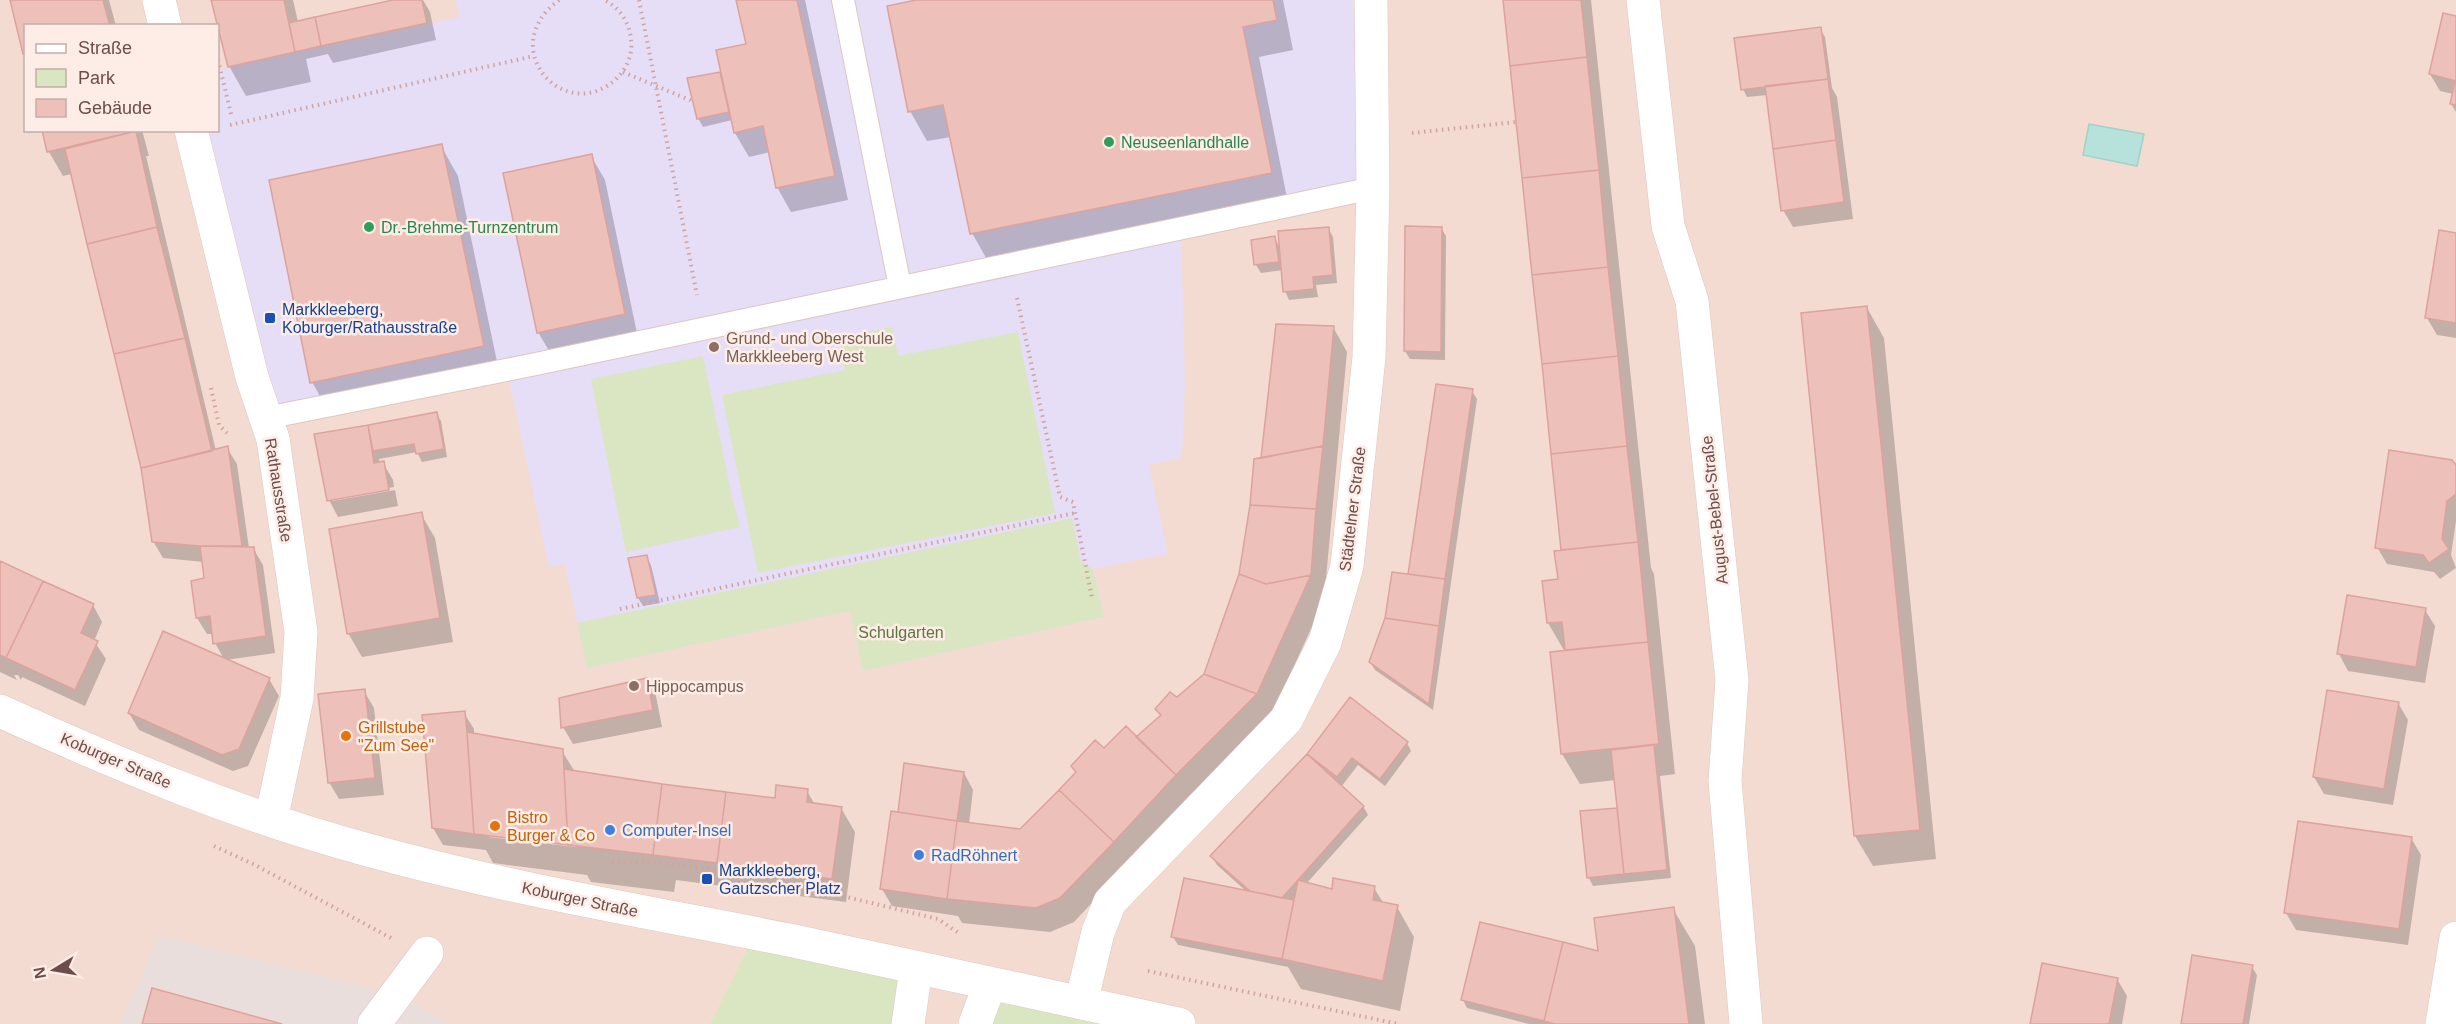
<svg xmlns="http://www.w3.org/2000/svg" width="2456" height="1024" font-family="Helvetica,sans-serif">
<rect width="100%" height="100%" fill="#fae9e0"/>
<path fill="#f3dbd2" fill-rule="evenodd" d="M0,0H2456V938L2442,1024H0ZM26,26H218V130H26Z"/>
<path fill="#e9dedc" d="M160,935L397,994L449,1024H125L121,1021Z"/>
<path fill="#e6ddf6" d="M456,0H1371L1373,188L1181,230L1185,385L1182,458L1149,465L1168,554L1093,569L1104,617L863,671L850,611L587,668L565,564L549,567L507,370L266,418L191,131L218,130V70L460,17Z"/>
<path fill="#dae6c1" d="M892,327L898,356L1018,332L1055,513L758,573L722,395L845,370L839,338Z
M703,356L732,497L740,527L626,552L591,379Z
M1072,518L1081,562L1093,569L1104,617L863,671L850,611L587,668L577,623Z
M755,934L916,969L908,1024H710Z
M990,984L1179,1024H975Z"/>
<path fill="#b7e1db" stroke="#9ed2cb" stroke-width="1.5" d="M2089,124L2144,134L2137,166L2083,155Z"/>
<path fill="#0003" fill-rule="evenodd" d="M12,0H109L116,26H26V55Z
M213,0H293L298,22L400,0H423L430,12L436,40L333,63L328,54L306,59L311,82L246,96L229,66Z
M738,0H805L848,200L791,212L777,187L770,152L749,157L735,133L732,120L703,127L698,118L689,80L722,73L747,45Z
M923,0H1283L1293,50L1259,57L1288,203L989,263L972,233L951,137L927,141L910,111Z
M1505,0H1591L1651,568L1654,574L1675,774L1660,776L1671,878L1593,886L1589,878L1582,813L1619,809L1616,780L1580,784L1562,754L1552,653L1565,652L1548,623L1559,581L1564,551Z
M2456,18V112L2451,104L2453,94L2440,91L2430,74Z
M1820,29L1825,37L1832,88L1837,97L1853,219L1793,227L1783,210L1767,95L1747,97L1743,89Z
M44,130H142L149,156H146L216,451L227,448L237,464L249,548H253L263,565L275,653L225,660L269,679L279,696L248,766L233,771L139,730L129,713L224,659L215,643L213,634H207L197,618L206,580L204,562L163,558L153,541L143,468L72,174L63,176L49,152Z
M441,146L458,176L500,376L329,412L312,382Z
M591,156L605,180L638,338L552,356L538,332Z
M1328,228L1333,237L1337,283L1316,285L1318,297L1289,300L1285,291L1283,270L1261,273L1256,265L1253,241L1274,237L1281,249Z
M1441,228L1446,236L1445,360L1410,359L1405,351Z
M2456,235V338L2437,335L2427,318Z
M1867,308L1884,338L1936,859L1873,866L1855,836Z
M1333,327L1347,352L1324,600L1270,719L1189,799L1074,922L1050,932L962,923L958,916L892,906L882,889L899,814L906,765L964,773L973,790L969,824L1021,830L1077,773L1104,750L1136,739L1161,717L1157,709L1177,699L1205,675L1240,575L1256,461L1262,459Z
M1437,385L1472,391L1477,399L1433,710L1375,670L1370,662L1387,619L1410,575Z
M436,413L441,421L447,457L422,462L417,452L379,459L380,464L383,463L393,480L394,487L332,498V501L395,490L398,506L338,517L329,500L316,436Z
M2456,468V521L2451,555L2456,568L2440,579L2434,572L2387,564L2377,547Z
M421,514L435,538L453,642L362,657L348,633Z
M646,556L651,565L660,603L643,606L638,598Z
M0,562L93,605L102,622L94,641L106,659L85,706L22,677L21,680L18,675H14L17,680L0,672Z
M2425,610L2435,626L2425,683L2348,671L2339,654Z
M646,679L656,696L662,727L573,744L563,727Z
M364,691L374,708L384,795L339,799L329,782Z
M2398,703L2408,720L2393,805L2324,794L2314,777Z
M464,713L474,729V735L562,751L575,772L776,800L807,791L815,805L841,808L855,832L846,902L676,880L674,892L591,882L587,875L493,863L486,850L443,845L433,828ZM489,834L576,844V847L489,837Z
M1407,743L1411,751L1385,786L1358,765L1341,787L1363,806L1368,815L1306,884L1333,891L1374,888L1384,904L1397,907L1414,937L1400,1011L1301,989L1288,967L1178,945L1173,937L1248,893L1217,865L1212,857L1308,755ZM1297,895L1295,905L1291,901Z
M2411,838L2421,855L2408,945L2296,930L2286,913Z
M1673,909L1695,946L1705,1024H1529L1467,1008L1463,1000L1600,953Z
M2252,967L2257,975L2249,1024H2182Z
M2117,979L2127,996L2122,1024H2031Z"/>
<path fill="#edc0ba" stroke="#dea29c" stroke-width="1.5" d="M10,0H103L110,26H26V54H23Z
M211,0H284L295,52L228,67Z
M393,0H422L427,23L321,46L315,17Z
M736,0H797L835,176L776,188L763,126L734,133L716,50L746,44Z
M916,0H1273L1277,20L1243,27L1272,173L970,234L943,105L908,112L887,6Z
M1503,0H1581L1587,57L1510,66Z
M2443,13L2456,16V81L2429,74Z
M315,17L321,46L295,52L289,23Z
M1821,27L1828,79L1741,90L1734,38Z
M1587,57L1599,170L1522,178L1510,66Z
M720,72L729,112L697,119L687,78Z
M1828,79L1836,140L1773,149L1765,86Z
M2455,81H2456V105L2450,104Z
M42,130H136V131L47,152Z
M136,131L157,227L87,244L65,149Z
M1836,140L1844,202L1781,211L1773,149Z
M442,144L484,346L310,383L269,180Z
M592,154L625,314L537,333L503,173Z
M1599,170L1608,267L1532,275L1522,178Z
M1405,226L1442,227L1441,352L1404,351Z
M157,227L185,338L114,354L87,244Z
M1329,227L1333,275L1313,277L1314,289L1283,292L1278,231Z
M2439,230L2456,233V323L2425,318Z
M1275,236L1279,262L1254,265L1251,240Z
M1608,267L1618,356L1542,364L1532,275Z
M1867,306L1920,830L1854,836L1801,313Z
M1276,324L1334,326L1323,446L1261,458Z
M185,338L212,451L141,468L114,354Z
M1618,356L1627,446L1551,454L1542,364Z
M1436,384L1473,389L1445,579L1408,574Z
M437,412L444,449L416,454L414,444L373,451L368,425Z
M368,425L374,463L384,461L389,490L327,501L314,434Z
M228,446L242,546H200L152,542L141,468Z
M1323,446L1316,509L1250,505L1254,459Z
M1627,446L1638,542L1561,550L1551,454Z
M2389,450L2452,460L2456,465V494L2447,501L2442,539L2449,549L2429,563L2423,555L2375,548Z
M1250,505L1316,509L1311,575L1266,584L1239,574Z
M422,512L440,618L347,634L329,529Z
M1638,542L1648,642L1565,650L1562,622L1547,623L1542,581L1558,579L1554,551Z
M200,546L254,547L266,636L213,644L210,616L196,618L191,581L204,578Z
M647,555L656,595L637,598L628,558Z
M0,561L43,581L6,658L0,655Z
M1392,572L1445,579L1439,626L1385,618Z
M1239,574L1266,584L1311,575L1257,694L1204,674Z
M43,581L94,604L81,633L98,641L75,690L6,658Z
M2347,595L2426,608L2416,667L2337,654Z
M1385,618L1439,626L1429,704L1369,662Z
M163,631L270,678L239,749L222,755L128,713Z
M1648,642L1659,744L1561,754L1550,652Z
M1204,674L1257,694L1176,775L1136,737L1161,715L1155,709L1170,692L1177,697Z
M647,678L653,710L561,728L559,698Z
M365,689L375,778L328,783L318,694Z
M2327,690L2399,702L2384,789L2313,777Z
M1350,697L1408,742L1380,779L1352,758L1337,777L1307,754Z
M465,711L467,732L474,834L432,828L422,715Z
M1126,726L1176,775L1114,842L1059,790L1076,772L1071,766L1095,740L1104,748Z
M467,732L563,749L568,845L474,834Z
M1654,745L1667,870L1624,874L1611,750Z
M1307,754L1364,806L1282,898L1250,891L1210,856Z
M904,763L964,772L957,821L898,812Z
M564,769L662,784L653,855L568,845Z
M662,784L726,792L717,863L653,855Z
M776,785L808,789L807,802L842,807L832,879L717,863L726,792L775,798Z
M1059,790L1114,842L1060,898L1036,908L947,899L957,821L1020,829Z
M1617,808L1624,874L1587,878L1580,811Z
M891,811L957,821L947,899L880,889Z
M2298,821L2412,837L2399,929L2284,913Z
M1184,878L1294,900L1282,959L1171,937Z
M1333,878L1375,886L1373,900L1398,905L1383,981L1282,959L1298,880L1332,889Z
M1674,907L1689,1024H1555L1544,1021L1563,942L1598,951L1594,918Z
M1480,922L1563,942L1544,1021L1461,1000Z
M2192,955L2253,965L2243,1024H2181Z
M2042,963L2118,978L2109,1024H2030Z
M152,988L282,1024H142Z"/>
<g fill="none" stroke-linecap="round" stroke-linejoin="round">
<defs>
<path id="service" d="M843,0L900,287
M266,418L531,365L1373,188"/>
<path id="minor" d="M1643,0L1668,226L1692,301L1732,680L1725,781L1746,1024
M271,820L297,698L301,632L273,439
M1081,1003L1098,932L1110,902L1286,720L1325,642L1347,566L1369,357L1373,188L1371,0
M374,1024L427,953
M908,1024L916,969
M975,1024L990,984
M2442,1024L2456,938"/>
<path id="tertiary" d="M159,0L165,26
M191,130L252,377L273,439"/>
<path id="secondary" d="M0,711C119,765 241,816 368,850C506,888 648,912 789,940C919,967 1049,996 1179,1024"/>
</defs>
<use href="#service" stroke="#dfc5c0" stroke-width="24"/>
<use href="#minor" stroke="#dfc5c0" stroke-width="34"/>
<use href="#tertiary" stroke="#dfc5c0" stroke-width="34"/>
<use href="#secondary" stroke="#e3c5be" stroke-width="34"/>
<path stroke="#d1a39e" stroke-width="4" stroke-dasharray="1.5 4.5" stroke-linecap="butt" d="M559,0C493,49 567,127 617,78C627,68 633,54 631,40C630,24 620,7 604,0
M639,0L697,295
M218,60L232,118
M623,72L692,101
M230,125L534,56
M1412,133L1516,122
M1017,298L1060,497L1073,502L1092,598
M211,388L219,425L227,433
M620,609L1075,513
M214,846L255,865L391,938
M612,862H649L747,873L938,919L960,934
M1148,971L1398,1024"/>
<use href="#service" stroke="#fff" stroke-width="22"/>
<use href="#minor" stroke="#fff" stroke-width="33"/>
<use href="#tertiary" stroke="#fff" stroke-width="33"/>
<use href="#secondary" stroke="#fff" stroke-width="33"/>
</g>
<g fill="#2e9e5b" stroke="#fdede6" stroke-width="2">
<circle cx="1109" cy="142" r="6"/>
<circle cx="369" cy="227" r="6"/>
</g>
<g fill="#1a4fb4" stroke="#fdede6" stroke-width="2">
<rect x="264" y="312" width="12" height="12" rx="3"/>
<rect x="701" y="873" width="12" height="12" rx="3"/>
</g>
<g fill="#8d6e63" stroke="#fdede6" stroke-width="2">
<circle cx="714" cy="347" r="6"/>
<circle cx="634" cy="686" r="6"/>
</g>
<g fill="#e8710a" stroke="#fdede6" stroke-width="2">
<circle cx="346" cy="736" r="6"/>
<circle cx="495" cy="826" r="6"/>
</g>
<g fill="#3f7fe0" stroke="#fdede6" stroke-width="2">
<circle cx="610" cy="830" r="6"/>
<circle cx="919" cy="855" r="6"/>
</g>
<g text-anchor="middle" stroke-width="5" stroke-linejoin="round" paint-order="stroke">
<g font-size="16" fill="#27864d" stroke="#fdede6" text-anchor="start">
<text x="1121" y="148">Neuseenlandhalle</text>
<text x="381" y="233">Dr.-Brehme-Turnzentrum</text>
</g>
<g font-size="16" fill="#164399" stroke="#fdede6" text-anchor="start">
<text x="282" y="315">Markkleeberg,<tspan x="282" dy="18">Koburger/Rathausstraße</tspan></text>
<text x="719" y="876">Markkleeberg,<tspan x="719" dy="18">Gautzscher Platz</tspan></text>
</g>
<g font-size="16" fill="#785e54" stroke="#fdede6" text-anchor="start">
<text x="726" y="344">Grund- und Oberschule<tspan x="726" dy="18">Markkleeberg West</tspan></text>
<text x="646" y="692">Hippocampus</text>
</g>
<g font-size="16" fill="#6e4c4a" stroke="#fdede6">
<text transform="translate(279 490) rotate(81)" y="6">Rathausstraße</text>
<text transform="translate(1352 509) rotate(-83)" y="6">Städtelner Straße</text>
<text transform="translate(1714 510) rotate(-96)" y="6">August-Bebel-Straße</text>
<text transform="translate(116 760) rotate(23)" y="6">Koburger Straße</text>
<text transform="translate(580 899) rotate(12)" y="6">Koburger Straße</text>
</g>
<g font-size="16" fill="#5f7443" stroke="#fdede6">
<text x="901" y="638">Schulgarten</text>
</g>
<g font-size="16" fill="#c56008" stroke="#fdede6" text-anchor="start">
<text x="358" y="733">Grillstube<tspan x="358" dy="18">"Zum See"</tspan></text>
<text x="507" y="823">Bistro<tspan x="507" dy="18">Burger &amp; Co</tspan></text>
</g>
<g font-size="16" fill="#366cbe" stroke="#fdede6" text-anchor="start">
<text x="622" y="836">Computer-Insel</text>
<text x="931" y="861">RadRöhnert</text>
</g>
</g>
<rect x="24" y="24" width="195" height="108" fill="#fdede6" stroke="#c4ada8" stroke-width="1.5"/>
<rect x="36" y="44" width="30" height="9" fill="#ffffff" stroke="#c4ada8" stroke-width="1.5"/>
<text x="78" y="54" font-size="18" fill="#6e4c4a">Straße</text>
<rect x="36" y="69" width="30" height="18" fill="#dae6c1" stroke="#c4ada8" stroke-width="1.5"/>
<text x="78" y="84" font-size="18" fill="#6e4c4a">Park</text>
<rect x="36" y="99" width="30" height="18" fill="#edc0ba" stroke="#c4ada8" stroke-width="1.5"/>
<text x="78" y="114" font-size="18" fill="#6e4c4a">Gebäude</text>
<g transform="translate(54 970) rotate(259)" stroke="#fdede6" stroke-width="4.5" paint-order="stroke">
<path d="M0-4.5L10 22L0 15L-10 22Z" fill="#6e4c4a"/>
<text y="-9" font-size="16" font-weight="bold" text-anchor="middle" fill="#6e4c4a">N</text>
</g>
</svg>
